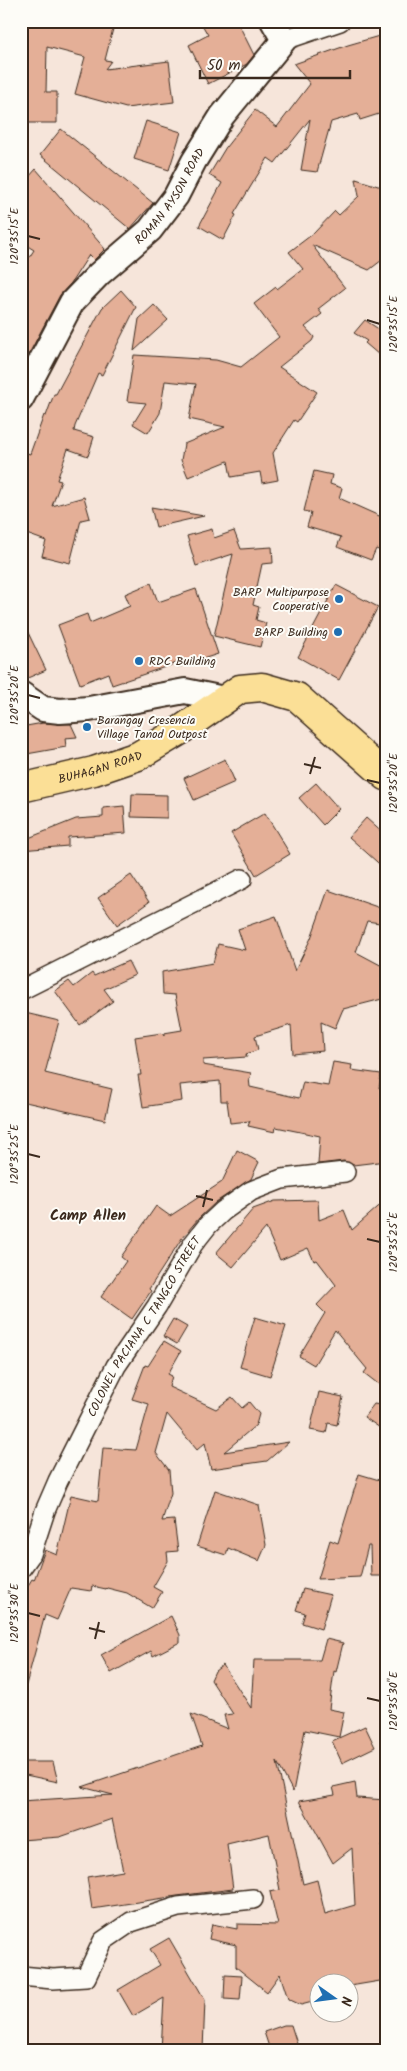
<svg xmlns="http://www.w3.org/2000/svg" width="407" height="2071" font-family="Kalam,sans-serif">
<rect width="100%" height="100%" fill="#f6e5da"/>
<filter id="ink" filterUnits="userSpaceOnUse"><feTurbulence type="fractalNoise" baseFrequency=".02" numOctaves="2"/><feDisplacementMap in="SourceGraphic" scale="10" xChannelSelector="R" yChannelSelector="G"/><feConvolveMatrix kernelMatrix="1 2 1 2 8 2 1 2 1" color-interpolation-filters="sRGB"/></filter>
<g filter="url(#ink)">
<path fill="#e4af97" stroke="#3b2a1e" d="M21,21H115L105,60L111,61L105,69L169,61L174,102L126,108L75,94L85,57L47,47L46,92H57V123H21Z
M200,21H237L254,55L247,64L208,84L189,45L208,35Z
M386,34V90L382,113L360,120L358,114L331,122L317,172L301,170L310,119L275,163L268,158L234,214L236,215L223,240L199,226L222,183L209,175L226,147L255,110L277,127L310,84L294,64L348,45Z
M146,121L181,132L169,170L134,159Z
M61,129L153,203L130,229L40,155Z
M36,169L105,249L94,260L89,255L71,283L60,295L21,369V270L34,250L21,242V186Z
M356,179L378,186H386V257L369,270L312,245L345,288L318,309L322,314L305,327L314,337L312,341L279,367L317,392L297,422L294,420L273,453L278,480L262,483L260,472L231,477L228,461L188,477L181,460L184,444L225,427L189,419L196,384L165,381L160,413L148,433L133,424L146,403L127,401L134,355L216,360L241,367L279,337L254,304L276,287L277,289L303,269L289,252L314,233L335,211L339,215L359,196Z
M121,290L136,307L102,375L98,373L75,426L74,431L94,437L88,456L68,449L57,480L61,481L52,506L84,497L90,518L81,520L70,563L42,556L46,541L21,532V451L30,454L44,415L46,416L54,394H56L102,308Z
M154,305L168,320L134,351L139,319Z
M365,320L386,334V361L365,343L367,341L354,333Z
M314,471L332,475L330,484L342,488L339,498L386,519V553L376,549L371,560L337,547L341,537L307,527L311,513L304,511Z
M151,507L204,516L156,527Z
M212,529L214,538L234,531L241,549L272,547L273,563L262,564L253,605L259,607L256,620L266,623L260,647L214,636L233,554L196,566L187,536Z
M151,583L158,602L196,589L218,654L178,667L177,663L112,685L108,673L80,684L58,625L87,614L90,623L130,606L125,594Z
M336,585L378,607L339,680L298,657Z
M21,618L46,670L23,680H21Z
M43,723L71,724L77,737L65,738L66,747L21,755V727Z
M225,759L235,782L194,800L184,778Z
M316,783L339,809L323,825L299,798Z
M132,794L167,795V818L131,817Z
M124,806L126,833L68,837V846L21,850V841L76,819L103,817V808Z
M265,813L290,854L256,875L231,833Z
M366,818L386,836V870L349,837Z
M131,875L149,902L117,925L98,898Z
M328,890L386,910V924L367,921L356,952L386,968V998L343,1009L335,1028L321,1022L323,1051L293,1054L291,1025L255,1036L258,1050L246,1054L247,1057L203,1060V1065L251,1073L250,1078H249L250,1087L299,1098L303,1082L328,1086L333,1062L352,1065L351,1070L381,1074L379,1088L386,1087V1161L353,1165L344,1161L318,1164L320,1136L276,1127L275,1132L248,1126L250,1121L230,1123L227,1101H221L220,1081L180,1085L182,1101L143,1107L138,1075H141L135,1037L162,1033L164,1036V1033L182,1030L175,995L163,994L162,972L213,963L218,944L245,950L238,929L276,916L295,971L311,938Z
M128,961L135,975L104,989L113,1001L80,1025L55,991L69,981L74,987L92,973L94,976Z
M21,1012L59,1021L45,1073L112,1089L105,1120L21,1101Z
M237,1150L259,1162L251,1179L216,1202L199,1218L182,1238L149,1289L151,1291L132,1319L101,1297L126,1261L121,1257L156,1206L170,1216L222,1182Z
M318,1200L319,1220L344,1210L352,1230L386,1200V1390L364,1373L367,1369L335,1330L314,1365L299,1356L325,1313L317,1305L336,1285L317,1260L314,1261L308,1248L280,1260L266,1228L233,1267L216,1253L253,1209L275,1201Z
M255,1317L286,1326L270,1376L240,1367Z
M173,1319L187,1327L177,1344L163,1336Z
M164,1341L181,1351L168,1374L172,1376L169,1387L216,1409L232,1397L242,1408L249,1402L259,1414L256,1425L224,1452L289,1442L267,1461L211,1469L205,1443L197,1450L167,1414L156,1453L169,1470L171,1493L162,1521L174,1520L178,1551L167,1552L168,1561L153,1587L162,1592L152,1608L127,1593L107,1588L106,1589L92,1586L91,1591L71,1588L57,1620L45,1615L26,1685L21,1684V1597L32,1579L34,1580L45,1550L57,1555L71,1495L98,1501L103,1448L136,1450L149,1404L132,1399L145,1365L148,1366Z
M319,1392L343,1397L337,1425L328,1423L326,1433L310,1430Z
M374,1404L386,1406V1432L364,1417Z
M359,1474L386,1482V1576H371L370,1546H368L360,1577L318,1579L330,1540L338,1543Z
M215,1490L259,1505L266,1545L259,1561L228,1548L226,1555L197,1546Z
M303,1589L331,1595L321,1629L302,1623L305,1613L296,1610Z
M171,1616L180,1635V1642L153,1656L151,1651L111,1673L101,1655Z
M326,1639L343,1643L336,1672L334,1671L329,1709L344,1712L339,1737L305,1730L293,1792L277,1762L303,1884L317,1880L325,1914L355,1905L352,1848L333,1863L299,1801L335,1795L333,1787L355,1782L357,1798L386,1800V1847L382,1846L386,1914V1980L350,1986L351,1991H350V1984H320V2000L301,2005L288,1999L280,1974L267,1992L236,1967V1945L209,1939L212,1924L237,1929V1924L278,1925L270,1892L280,1890L269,1834L227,1844L233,1889L177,1896L92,1909L87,1877L123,1871L112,1819L60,1837L21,1840V1801L113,1795L82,1787L202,1746L191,1714L228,1729L224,1715L233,1714L211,1680L215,1671L223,1665L251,1708L254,1660H320Z
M365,1726L375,1747L342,1763L332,1741Z
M21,1762H53L58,1782L21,1774Z
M169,1938L205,2000L203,2050H161L164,1998L133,2016L118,1990L160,1965L150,1949Z
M225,1975L242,1976L240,2000L224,1999Z
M284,2025H291L299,2050H270L264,2032Z"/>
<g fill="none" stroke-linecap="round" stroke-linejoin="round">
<defs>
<g id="minor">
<path d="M284,40L340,21"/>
<path d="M21,990L242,879"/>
<path id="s1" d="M21,1568L31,1554L45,1511L58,1481L116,1366L157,1306L193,1244L208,1225L223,1211L251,1191L282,1179L345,1172"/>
<path d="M21,1976L53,1979L86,1977L103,1941L131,1922L178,1907L253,1899"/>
</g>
<g id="tertiary">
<path id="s2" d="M21,399L72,302L99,274L150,230L176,196L194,161L222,116L284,40L273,21"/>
<path d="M21,694L43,709L60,711L89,709L185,691L224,699"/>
</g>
<g id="primary">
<path id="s3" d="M21,788L94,771L138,756L178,732L240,689L262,687L297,697L386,776"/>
</g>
</defs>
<use href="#minor" stroke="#3b2a1e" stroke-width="22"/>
<use href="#tertiary" stroke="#3b2a1e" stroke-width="28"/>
<use href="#primary" stroke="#3b2a1e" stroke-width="31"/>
<use href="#minor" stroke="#fdfcf7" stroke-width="19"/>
<use href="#tertiary" stroke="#fdfcf7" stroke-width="24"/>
<use href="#primary" stroke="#fbdf96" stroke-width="28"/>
</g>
</g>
<path fill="none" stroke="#3b2a1e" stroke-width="2" d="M28,236L40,239M367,320L380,324M28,695L40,698M304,764L321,768M310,774L315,757M367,780L380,783M28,1154L40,1157M196,1196L213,1200M203,1207L207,1190M367,1239L380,1242M28,1613L40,1616M89,1628L105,1632M95,1639L99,1622M367,1698L380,1701"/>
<g fill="#1f6fb2" stroke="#fdfcf7" stroke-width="2">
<circle cx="339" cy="599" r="5"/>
<circle cx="338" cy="632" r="5"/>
<circle cx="139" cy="661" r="5"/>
<circle cx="87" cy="727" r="5"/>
</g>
<g text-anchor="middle" stroke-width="4" stroke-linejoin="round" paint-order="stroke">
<g font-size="12" fill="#3b2a1e" stroke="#fdfcf7">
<text dy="4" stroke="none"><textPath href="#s2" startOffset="255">ROMAN AYSON ROAD</textPath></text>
<text dy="4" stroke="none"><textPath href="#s3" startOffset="82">BUHAGAN ROAD</textPath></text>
<text dy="4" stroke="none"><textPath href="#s1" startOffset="272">COLONEL PACIANA C TANGCO STREET</textPath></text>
</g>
<g font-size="12" fill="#3b2a1e" stroke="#fdfcf7" text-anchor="end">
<text x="329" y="596">BARP Multipurpose<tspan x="329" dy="14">Cooperative</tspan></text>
<text x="328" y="636">BARP Building</text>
<text x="149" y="665" text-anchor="start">RDC Building</text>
<text x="97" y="724" text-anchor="start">Barangay Cresencia<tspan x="97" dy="14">Village Tanod Outpost</tspan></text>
</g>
<g font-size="15" font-weight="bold" fill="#3b2a1e" stroke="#fdfcf7">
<text x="88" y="1220">Camp Allen</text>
</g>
</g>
<rect width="407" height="2071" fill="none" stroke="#fdfcf7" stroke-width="55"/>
<g transform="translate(334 1998) rotate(104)"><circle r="24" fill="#fdfcf7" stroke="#afa8a0"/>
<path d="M0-4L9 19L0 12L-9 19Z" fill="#1f6fb2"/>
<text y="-8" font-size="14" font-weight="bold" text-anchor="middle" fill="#3b2a1e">N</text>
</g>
<path d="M200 70v8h150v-8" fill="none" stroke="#3b2a1e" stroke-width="2.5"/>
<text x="207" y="70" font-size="15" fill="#3b2a1e" stroke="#fdfcf7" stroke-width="4" paint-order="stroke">50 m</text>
<rect x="28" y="28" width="352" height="2016" fill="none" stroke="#3b2a1e" stroke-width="2"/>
<g font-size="12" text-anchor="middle" fill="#3b2a1e">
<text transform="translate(14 236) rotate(-90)" y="4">120°35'15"E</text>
<text transform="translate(393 324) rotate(-90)" y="4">120°35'15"E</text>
<text transform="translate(14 695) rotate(-90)" y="4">120°35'20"E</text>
<text transform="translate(393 783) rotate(-90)" y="4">120°35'20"E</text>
<text transform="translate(14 1154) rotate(-90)" y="4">120°35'25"E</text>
<text transform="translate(393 1242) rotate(-90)" y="4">120°35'25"E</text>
<text transform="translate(14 1613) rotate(-90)" y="4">120°35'30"E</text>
<text transform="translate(393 1701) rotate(-90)" y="4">120°35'30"E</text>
</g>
</svg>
